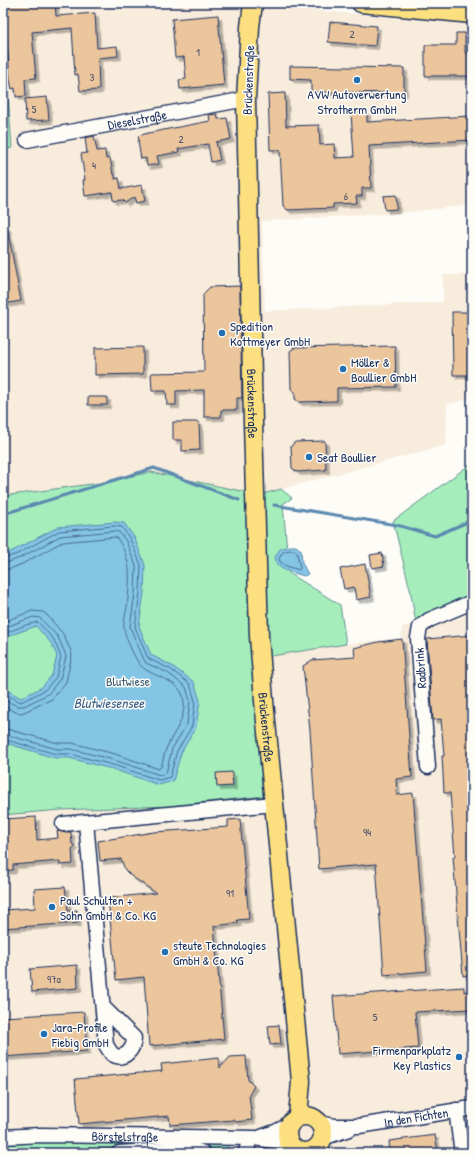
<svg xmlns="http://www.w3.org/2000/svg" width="475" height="1156" font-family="'Patrick Hand',sans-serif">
<defs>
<filter id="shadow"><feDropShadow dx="3.5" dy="3.5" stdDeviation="0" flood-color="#0004"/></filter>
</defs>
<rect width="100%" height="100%" fill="#fdfcf7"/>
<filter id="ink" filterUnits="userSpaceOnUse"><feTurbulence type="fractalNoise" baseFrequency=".025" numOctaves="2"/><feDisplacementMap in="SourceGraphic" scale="8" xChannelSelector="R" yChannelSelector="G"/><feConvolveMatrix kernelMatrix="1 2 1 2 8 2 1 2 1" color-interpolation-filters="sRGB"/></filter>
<g filter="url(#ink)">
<path fill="#f8ecdc" d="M3,3H233L472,24V205L401,213L262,221L265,311L443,302V275L472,274V398L447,404L446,445L263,494L246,492L151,472L99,483L3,496V150L12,148L3,27Z
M472,599V1153H38L182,1144L200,1146L219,1151L227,1149V1147L223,1143L47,1139L3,1134V765L64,766L146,788L169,806L265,796L252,659L346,644L401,638L402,627L417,623Z"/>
<path fill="#a5eebc" stroke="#608e8d" d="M3,27L12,148L3,150Z
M472,463V599L416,623L410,589L393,521Z
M151,472L246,492L263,494L281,489L292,498L283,504L289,573L340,605L346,644L252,659L265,796L169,806L60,810L3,815V496L99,483Z
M3,1134L223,1143L228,1146L227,1149L219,1151L200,1146L182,1144L38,1153H3Z"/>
<path fill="#84c4e5" stroke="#5a88af" d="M115,522L124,523L134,537L145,565L144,593L139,626L151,655L172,666L194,682L200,701L196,727L181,753L173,781L159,785L112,769L69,758H55L3,742V688L21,698L42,687L52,675L57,656L51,643L36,626L3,638V556L58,527Z
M290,546H296L301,550L302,563L308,574L304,576L284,570L277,565L275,557L280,549Z"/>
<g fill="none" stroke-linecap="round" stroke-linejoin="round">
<path stroke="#456b94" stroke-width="1" d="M290,550H294L297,553L300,568L299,570L286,566L280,562L279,558L283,552Z
M3,559L17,554L59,531L114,526L122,527L130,539L141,565L140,593L135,627L147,656L149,659L170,669L190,684L195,701L192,726L177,751L170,777L159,780L113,765L70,754H56L3,739
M3,564L20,558L60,536L114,531L119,532L126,541L136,566L135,593L130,627L143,658L146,663L168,673L186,687L190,701L187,724L172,749L166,773L160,775L114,760L71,749H57L3,734
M3,570L10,569L22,564L62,542L116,537C133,559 130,581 127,607C126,614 123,621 124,628C125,637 133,654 138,662C147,678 183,677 184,702C185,721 174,731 167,747C164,753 163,761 161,767L159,769L115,754L72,743H58L3,728
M3,622L32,611L43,612L48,616L63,634L70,649L72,655L66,682L52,699L22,713L15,712L3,705
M3,628L33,617L40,618L58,637L65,653L66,657L60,679L48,694L24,706H17L3,699
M3,634L26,625L38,622L54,640L61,657L56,677L45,690L21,702L3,693"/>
<path stroke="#5a88af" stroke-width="3" d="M274,505L397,525L435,536L472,520
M3,514L154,468L239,500"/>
</g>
<path fill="#ebc59c" stroke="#1b2f5e" filter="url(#shadow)" d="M4,3H55L56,16L95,13L97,48L117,46L118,56L98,58L99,90L80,91L78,74L75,75L72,28L32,32L36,78L25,79L26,96L16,97L15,88L12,89L10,80Z
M218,15L224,85L180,89L179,80L186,79L184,57L175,58L172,19Z
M330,22L377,26L375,46L328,42Z
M456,33H465V53H472L471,76H425V45H456Z
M290,66L404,68V93L311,92V80L290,79Z
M285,93L286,126L319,125L320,145L334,144L335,158L354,157L351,113L367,112V122L471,116L472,140L369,146L371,188H362V196H356L357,203L333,204V208L288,210L283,206L280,150H270L268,94Z
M47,97L49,120L26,121L25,99Z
M217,114L218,119L227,118L231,139L216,142L220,160L211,162L208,144L178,149L179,152L157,156L159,164L147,166L146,158L141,159L138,141H139L138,136L148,133L210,121L209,115Z
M94,136L97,151L105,150L106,159L110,158L113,174H115V179L119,178L121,189L142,185L145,201L136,203L134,197L125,203L122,200L113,201L112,192L85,196L83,180H85L81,154L87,153L85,138Z
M396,195L397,209L385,210L383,196Z
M3,227H7L21,301L3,304Z
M240,286L242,398H237V410H221V417H204V390L176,391V405H167L166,391H152L151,373L204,372L203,294L210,287Z
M452,312H472V375H453Z
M395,346L396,387L337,388V401L299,402L295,399V392L291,389L290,351L294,348Z
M143,347V374L95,375V348Z
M88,397H107V405H88Z
M173,422H199L200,450L182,451V440H173Z
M325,441L326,470L297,472L292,468L291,446L295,442Z
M382,553L384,566L372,568L370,555Z
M365,564L371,597L356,600L354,587L344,589L340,569Z
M472,635V975L463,976L453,857H455L450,793H444L442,756H444L441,719L433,720L427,639Z
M402,639L412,777L396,779L397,795L413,793L427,971L384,975L376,864L319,869L310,730L303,666L312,660L355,657L354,648L378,642Z
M232,772L233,786L217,787L216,773Z
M36,817L37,840L58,838L57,831L63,832H71L72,844L75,846L72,849L73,864L60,865V861L13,865V870L3,871V819Z
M240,819L249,919L237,920L238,923L214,926L224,1039L149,1046L144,977L116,980L108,898L156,893L131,876L125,870L121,859L100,861L98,841L154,832L228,827V820Z
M65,887L68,911L77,910L78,923L3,928V910L35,908L34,889Z
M77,965L78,988L32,992L30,969Z
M464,987V992L472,991V1009L415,1012L418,1048L338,1054L333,996Z
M84,1012L87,1051L3,1057V1017Z
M279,1025L281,1044L270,1045L268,1026Z
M246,1056L248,1080L254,1086L249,1095L252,1120L236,1122L234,1120L170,1125L169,1116L79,1124L75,1079L162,1071L161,1064L219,1058L220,1068L230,1057Z
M435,1135L438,1153H390L389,1141Z"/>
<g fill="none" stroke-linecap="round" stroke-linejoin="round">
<defs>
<g id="minor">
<path id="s1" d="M27,140L246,99"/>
<path d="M428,767L418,638L420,627L429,620L472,602"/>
<path d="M86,822L106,1045C108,1048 110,1052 112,1054C124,1062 134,1049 134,1038L103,1007"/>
<path d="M63,824L274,804"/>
<path d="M456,1110L462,1153"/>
<path id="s2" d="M320,1123L335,1126H359L472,1108"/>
<path id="s3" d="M3,1137L41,1135L254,1138L289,1143"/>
<path d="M261,1137L275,1132L289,1125"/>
<path d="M323,1138L349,1129"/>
<path d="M119,1153L182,1149H191L203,1153"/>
<path d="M245,1153L248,1146V1139"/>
</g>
<g id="major">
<path id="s4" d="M253,3L250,27L246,99L253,423L259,636L264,701L301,1081L298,1117"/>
<path d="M361,3L472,14"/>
<circle cx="305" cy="1134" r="18"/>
</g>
</defs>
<use href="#minor" stroke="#1b2f5e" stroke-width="17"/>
<use href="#major" stroke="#1b2f5e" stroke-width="21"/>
<use href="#minor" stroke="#fdfcf7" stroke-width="14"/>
<use href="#major" stroke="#fce080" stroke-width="18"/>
</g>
</g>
<g fill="#1f6fb2" stroke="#fdfcf7" stroke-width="1.5">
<circle cx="357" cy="80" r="4"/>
<circle cx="222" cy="333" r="4"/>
<circle cx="343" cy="369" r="4"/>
<circle cx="309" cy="457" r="4"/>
<circle cx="52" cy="907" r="4"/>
<circle cx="165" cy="952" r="4"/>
<circle cx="44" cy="1034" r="4"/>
<circle cx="459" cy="1057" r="4"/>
</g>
<g text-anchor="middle" stroke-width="3" stroke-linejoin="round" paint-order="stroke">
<g font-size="11" fill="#4f546e">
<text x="352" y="38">2</text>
<text x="198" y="56">1</text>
<text x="92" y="81">3</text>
<text x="34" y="113">5</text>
<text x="181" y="143">2</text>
<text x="94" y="169">4</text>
<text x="346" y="200">6</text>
<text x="367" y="836">94</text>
<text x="230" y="897">91</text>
<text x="54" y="983">97a</text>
<text x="375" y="1021">5</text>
</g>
<g font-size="13" fill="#1b2f5e" stroke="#fdfcf7">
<text transform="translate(248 80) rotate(-88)" y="5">Brückenstraße</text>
<text dy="5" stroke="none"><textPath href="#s1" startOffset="112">Dieselstraße</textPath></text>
<text dy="5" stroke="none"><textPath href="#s4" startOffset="401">Brückenstraße</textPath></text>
<text transform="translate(420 668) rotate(-94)" y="5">Radbrink</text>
<text dy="5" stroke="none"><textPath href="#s4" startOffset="725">Brückenstraße</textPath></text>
<text dy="5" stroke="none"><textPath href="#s2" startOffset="97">In den Fichten</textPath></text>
<text dy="5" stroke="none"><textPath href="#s3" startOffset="122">Börstelstraße</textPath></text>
</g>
<g font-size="13" fill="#1b2f5e" stroke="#fdfcf7" text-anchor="start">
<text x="357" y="99" text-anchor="middle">AVW Autoverwertung<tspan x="357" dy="15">Strotherm GmbH</tspan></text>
<text x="230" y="331">Spedition<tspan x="230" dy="15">Kottmeyer GmbH</tspan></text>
<text x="351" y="367">Möller &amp;<tspan x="351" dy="15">Boullier GmbH</tspan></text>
<text x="317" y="462">Seat Boullier</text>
<text x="60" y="905">Paul Schulten +<tspan x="60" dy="15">Sohn GmbH &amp; Co. KG</tspan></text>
<text x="173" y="950">steute Technologies<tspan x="173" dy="15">GmbH &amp; Co. KG</tspan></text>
<text x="52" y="1032">Jara-Profile<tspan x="52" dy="15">Fiebig GmbH</tspan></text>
<text x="451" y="1055" text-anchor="end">Firmenparkplatz<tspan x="451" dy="15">Key Plastics</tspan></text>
</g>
<g font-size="13" fill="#3e5f76" stroke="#fdfcf7">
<text x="128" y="686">Blutwiese</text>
</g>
<g font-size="14" font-style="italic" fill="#3a5c86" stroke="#fdfcf7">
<text x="109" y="708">Blutwiesensee</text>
</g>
</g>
<rect width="475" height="1156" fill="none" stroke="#fdfcf7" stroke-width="16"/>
<rect x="8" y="8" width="459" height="1140" fill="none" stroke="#1b2f5e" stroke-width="1.5" filter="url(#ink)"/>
</svg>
